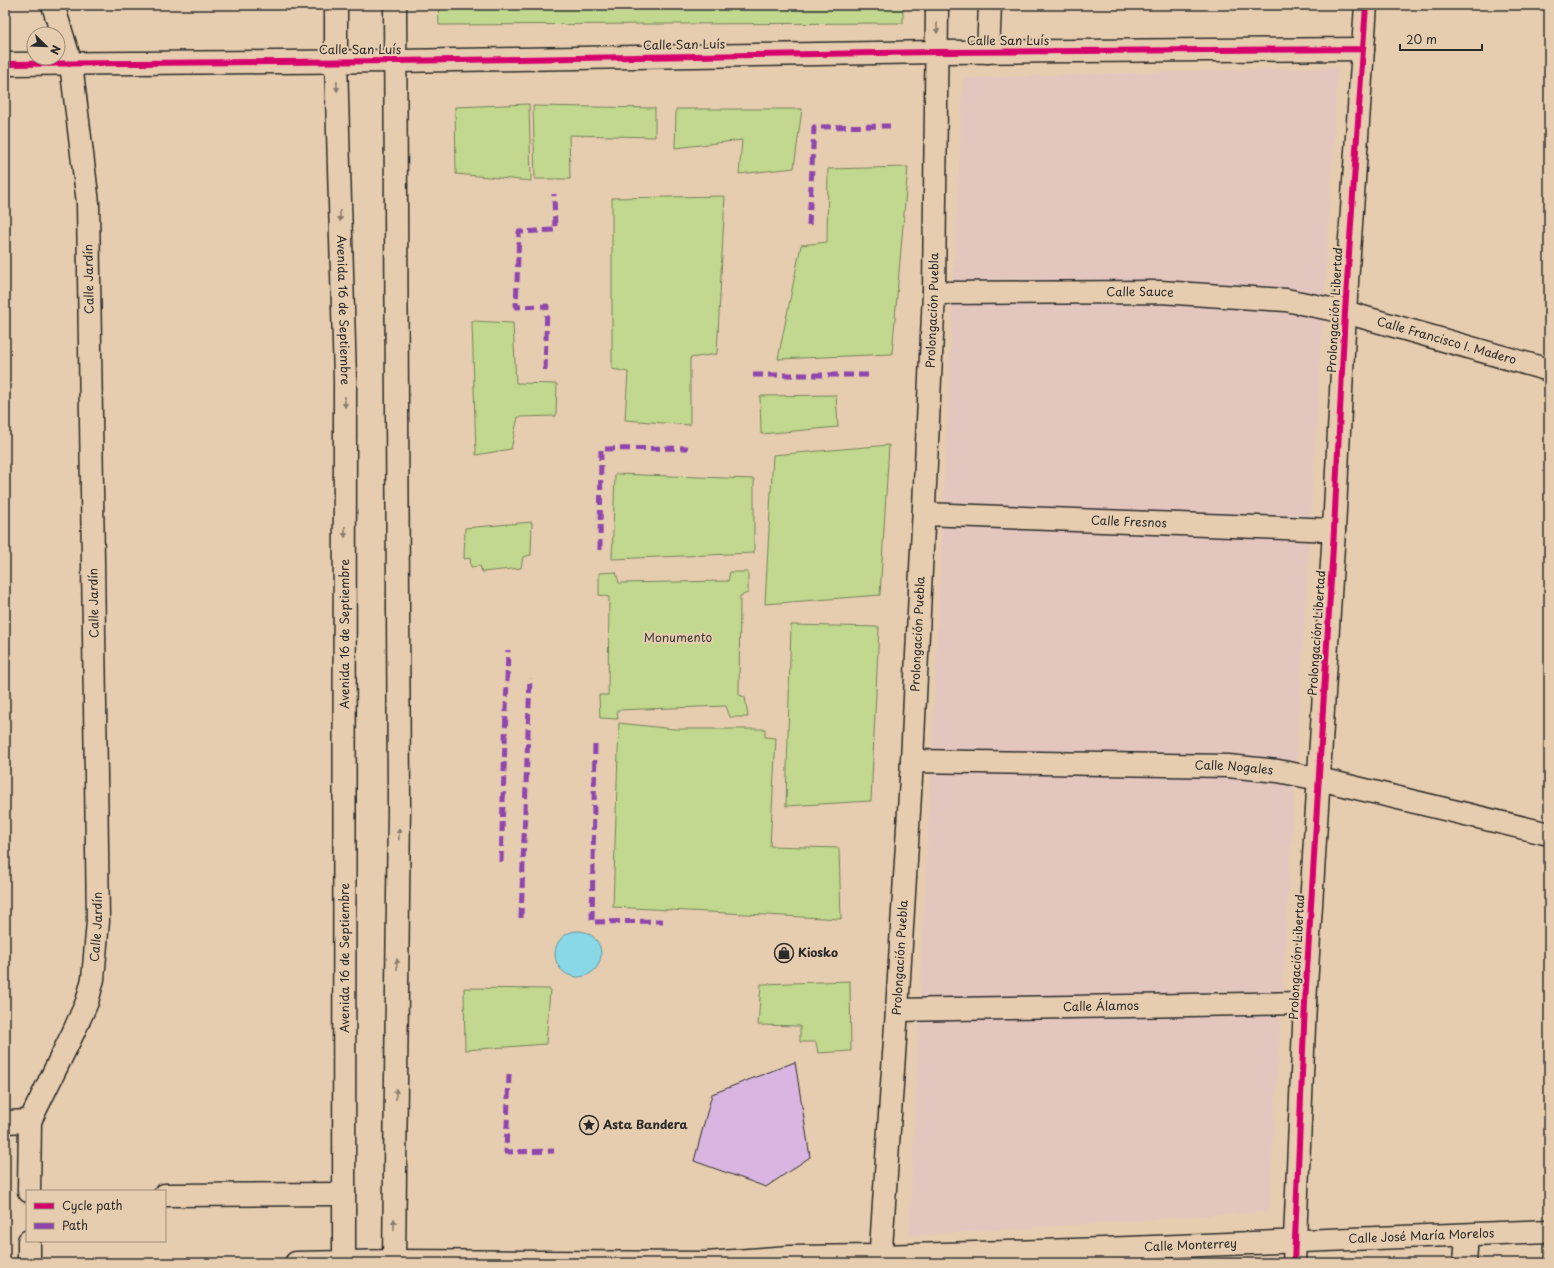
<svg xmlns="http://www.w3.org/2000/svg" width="1554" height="1268" font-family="'Playpen Sans',sans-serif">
<rect width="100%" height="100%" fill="#e7cdaf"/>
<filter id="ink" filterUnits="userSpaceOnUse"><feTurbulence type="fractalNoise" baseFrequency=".025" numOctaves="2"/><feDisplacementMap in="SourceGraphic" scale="8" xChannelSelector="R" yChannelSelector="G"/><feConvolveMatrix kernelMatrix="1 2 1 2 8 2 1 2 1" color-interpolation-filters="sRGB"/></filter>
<g filter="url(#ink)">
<path fill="#e3c6be" d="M1338,67L1269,1211L909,1236L963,78Z"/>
<path fill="#c1d88e" stroke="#76825c" d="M438,5H903V23L439,25Z
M529,104L531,181L456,174L455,107Z
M533,106L655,108V137L569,135L570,179H535Z
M676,109H802L794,168L739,174L742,140L675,148Z
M908,167L892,354L778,359L801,245L827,242L828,169Z
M725,196L717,354L690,358V425L625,420L628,372L612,369V198Z
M472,321L513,323L516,383L557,384L556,416L518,417L511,449L476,455Z
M836,395L838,427L761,434L760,396Z
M889,445L880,595L765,604L773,455Z
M615,474L754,479V553L612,559Z
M532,522L531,555L523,557L521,568L482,572L480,566L471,567L470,558L464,559L465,528Z
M616,572L619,583L728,581L730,572H748V593L740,596L739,695L745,697L748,717H730L726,706L617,710L618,719L600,718L599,695H608L609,597L599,595V573Z
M791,625L879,627L871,801L786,806Z
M619,723L674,729H765V737L776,738L770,846L839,848L841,919L613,907Z
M850,981L851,1051L818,1053L816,1042H800V1026L758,1025L761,984Z
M464,988L550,989L546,1044L465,1050Z"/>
<path fill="#89d8e7" stroke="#63939c" d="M555 954a23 23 0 1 1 46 0a23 23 0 1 1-46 0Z"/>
<path fill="#d9b6e1" stroke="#2b2b2b" d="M795,1062L810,1157L766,1187L694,1161L712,1094Z"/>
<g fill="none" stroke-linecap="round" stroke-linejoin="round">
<defs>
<g id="minor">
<path d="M988,52L990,5"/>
<path d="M5,64L397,61L937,52L1363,49"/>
<path id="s1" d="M934,293L1160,292L1286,300L1345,312L1549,370"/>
<path id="s2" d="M924,514L1334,530"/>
<path id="s3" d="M912,761L1228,766L1278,771L1319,779L1549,834"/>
<path id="s4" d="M897,1010L1305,1003"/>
<path d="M5,1122L30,1121"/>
<path id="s5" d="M29,1191L30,1121L74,1031L87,1002L93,979L98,921L88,203L71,64L53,5"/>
<path d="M165,1195L344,1194"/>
<path d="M29,1263V1241"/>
<path id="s6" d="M296,1263L394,1261L706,1263L790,1257L880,1256L1103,1249L1549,1231"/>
<path id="s7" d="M880,1263L897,1010L912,761L934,293L937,5"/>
<path d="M1294,1263L1305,1003L1334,530L1345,312L1366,5"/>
<path d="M1465,1263L1467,1235"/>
</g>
<g id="major">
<path id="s8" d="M336,5V61L345,379L344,1263"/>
<path d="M394,1263L399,806L395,5"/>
</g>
</defs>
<use href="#minor" stroke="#2b2b2b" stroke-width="25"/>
<use href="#major" stroke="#2b2b2b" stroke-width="25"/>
<use href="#minor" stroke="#e7cdaf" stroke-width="22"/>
<use href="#major" stroke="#e7cdaf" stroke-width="22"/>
<path stroke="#8e44ad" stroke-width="5" stroke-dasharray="10 5" stroke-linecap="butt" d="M809,225L814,127L890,126
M545,370L547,306L516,307L519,232L555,230L554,194
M753,375H868
M600,550L601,449L688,448
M595,745L592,922L663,921
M501,862L508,650
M521,918L530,678
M509,1074L506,1152L554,1151"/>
<defs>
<path id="cycleway" d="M5,64L397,61L937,52L1363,49
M1294,1263L1305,1003L1334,530L1345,312L1366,5"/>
</defs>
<use href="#cycleway" stroke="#e7cdaf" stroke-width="8"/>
<use href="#cycleway" stroke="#d6006c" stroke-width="6"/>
</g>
<defs><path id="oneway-solid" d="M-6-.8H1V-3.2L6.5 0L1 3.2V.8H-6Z"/></defs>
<g fill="#897c6d">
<use href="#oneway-solid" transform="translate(937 28) rotate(90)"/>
<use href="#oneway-solid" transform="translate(337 86) rotate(88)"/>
<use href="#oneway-solid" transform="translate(340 216) rotate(88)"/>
<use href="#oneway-solid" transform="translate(345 402) rotate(90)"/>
<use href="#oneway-solid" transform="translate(345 532) rotate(90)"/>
<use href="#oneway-solid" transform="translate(399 834) rotate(-89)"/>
<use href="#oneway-solid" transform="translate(397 964) rotate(-89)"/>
<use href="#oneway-solid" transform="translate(396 1094) rotate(-89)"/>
<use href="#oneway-solid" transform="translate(394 1224) rotate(-89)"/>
</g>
</g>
<defs>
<symbol id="shop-ring" viewBox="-11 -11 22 22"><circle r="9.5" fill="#e7cdaf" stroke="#2b2b2b" stroke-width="1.5"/><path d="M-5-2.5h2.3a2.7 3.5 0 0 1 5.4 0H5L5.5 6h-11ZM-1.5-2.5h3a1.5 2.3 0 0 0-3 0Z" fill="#2b2b2b"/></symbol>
<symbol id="sight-ring" viewBox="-11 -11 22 22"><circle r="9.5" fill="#e7cdaf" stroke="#2b2b2b" stroke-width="1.5"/><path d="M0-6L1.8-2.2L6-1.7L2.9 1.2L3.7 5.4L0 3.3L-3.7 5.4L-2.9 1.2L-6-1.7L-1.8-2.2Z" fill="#2b2b2b"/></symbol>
</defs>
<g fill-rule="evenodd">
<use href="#shop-ring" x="773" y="942" width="22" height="22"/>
<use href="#sight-ring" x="578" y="1114" width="22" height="22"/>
</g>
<g text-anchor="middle" stroke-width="4" stroke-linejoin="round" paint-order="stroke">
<g font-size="12" fill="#2b2b2b" stroke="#e7cdaf">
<text x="1008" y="45">Calle San Luís</text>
<text transform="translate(684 45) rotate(-1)" y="4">Calle San Luís</text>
<text x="360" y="54">Calle San Luís</text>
<text transform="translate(89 279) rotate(-91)" y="4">Calle Jardín</text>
<text dy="4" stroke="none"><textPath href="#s1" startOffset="206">Calle Sauce</textPath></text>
<text dy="4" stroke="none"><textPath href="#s8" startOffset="305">Avenida 16 de Septiembre</textPath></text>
<text transform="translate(1335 310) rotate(-87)" y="4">Prolongación Libertad</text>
<text dy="4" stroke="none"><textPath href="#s7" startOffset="954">Prolongación Puebla</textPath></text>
<text dy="4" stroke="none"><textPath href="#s1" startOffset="518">Calle Francisco I. Madero</textPath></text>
<text dy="4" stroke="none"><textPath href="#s2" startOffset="205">Calle Fresnos</textPath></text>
<text transform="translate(94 603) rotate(-91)" y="4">Calle Jardín</text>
<text transform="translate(1317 633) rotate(-86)" y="4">Prolongación Libertad</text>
<text transform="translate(345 634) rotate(-90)" y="4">Avenida 16 de Septiembre</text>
<text dy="4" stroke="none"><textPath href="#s7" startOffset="630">Prolongación Puebla</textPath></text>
<text dy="4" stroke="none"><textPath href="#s3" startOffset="322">Calle Nogales</textPath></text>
<text dy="4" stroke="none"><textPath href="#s5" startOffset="278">Calle Jardín</textPath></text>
<text transform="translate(1297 957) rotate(-87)" y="4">Prolongación Libertad</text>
<text transform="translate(345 958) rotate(-90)" y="4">Avenida 16 de Septiembre</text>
<text dy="4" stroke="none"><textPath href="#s7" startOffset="306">Prolongación Puebla</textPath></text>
<text dy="4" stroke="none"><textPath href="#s4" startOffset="204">Calle Álamos</textPath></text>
<text dy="4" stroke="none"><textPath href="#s6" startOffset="1126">Calle José María Morelos</textPath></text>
<text dy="4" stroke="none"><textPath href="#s6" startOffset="895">Calle Monterrey</textPath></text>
</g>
<g font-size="12" fill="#3a3c35" stroke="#e7cdaf">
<text x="678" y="642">Monumento</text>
</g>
<g font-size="12" font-weight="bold" fill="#2b2b2b" stroke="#e7cdaf" text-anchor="start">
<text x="798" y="957">Kiosko</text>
<text x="603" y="1129">Asta Bandera</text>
</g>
</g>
<rect width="1554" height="1268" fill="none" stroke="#e7cdaf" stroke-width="20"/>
<rect x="10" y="10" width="1534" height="1248" fill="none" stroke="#2b2b2b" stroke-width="1.5" filter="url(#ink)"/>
<rect x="26" y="1190" width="140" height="52" fill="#e7cdaf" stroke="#9c8c7a"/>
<rect x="34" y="1203" width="20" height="6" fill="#d6006c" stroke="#9c8c7a"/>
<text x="62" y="1210" font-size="12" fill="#2b2b2b">Cycle path</text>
<rect x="34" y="1223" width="20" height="6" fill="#8e44ad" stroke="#9c8c7a"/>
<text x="62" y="1230" font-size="12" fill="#2b2b2b">Path</text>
<g transform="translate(46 46) rotate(113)"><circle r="19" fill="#e7cdaf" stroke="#9c8c7a"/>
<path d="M0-3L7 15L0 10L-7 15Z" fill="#2b2b2b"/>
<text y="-6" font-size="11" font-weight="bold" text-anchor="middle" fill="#2b2b2b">N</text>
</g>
<path d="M1400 44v6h82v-6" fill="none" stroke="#2b2b2b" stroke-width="2"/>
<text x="1406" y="44" font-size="12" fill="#2b2b2b" stroke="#e7cdaf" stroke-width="3" paint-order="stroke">20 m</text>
</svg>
